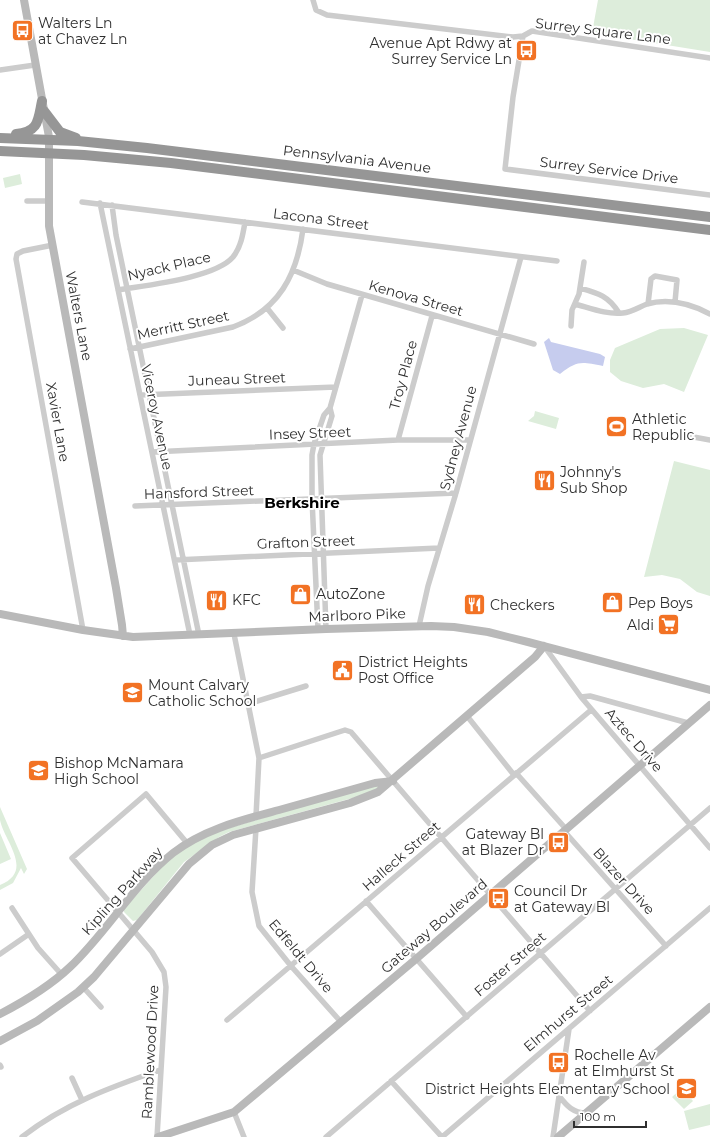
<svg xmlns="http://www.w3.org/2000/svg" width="710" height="1137" font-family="Montserrat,sans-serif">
<rect width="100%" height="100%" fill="#fff"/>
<path fill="#ddeddb" d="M598,0H710V52L592,33Z
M20,174L22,184L5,188L3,178Z
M684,328L708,335L684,392L664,384L643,388L621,381L610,372V360L615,348L660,329Z
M535,411L559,418L556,429L528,421L534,416Z
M674,461L710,470V596L697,592L680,579L662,575L644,577Z
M379,783L381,786L367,794L229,832L219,837L184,862L137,920L133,921L124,912V909L170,858L203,836Z
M0,807L27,869L24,874L21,868L13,883L0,890V885C35,871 4,841 0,820C0,816 0,811 0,807Z
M0,833L11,859L0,864Z
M682,1088L693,1101L684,1109L672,1097Z
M710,1104V1125L689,1130L684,1111Z"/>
<path fill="#c6ccee" d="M549,338L551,342L600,354L605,357L603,366C581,362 578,360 560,374L553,370L544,342Z"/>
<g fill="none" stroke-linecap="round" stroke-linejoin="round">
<path stroke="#ccc" stroke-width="5.5" d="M313,0L316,10L327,15L513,37L523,36L532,31L710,58
M523,36L513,97L505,169L710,195
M0,70L35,65
M27,201H48
M82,202L557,261
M100,203L190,635
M112,205L116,235L199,635
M53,245L23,251L17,254L16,259L83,630
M293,270L327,284L534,344
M580,288C598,293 609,296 619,313
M118,290C147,285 215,278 233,257C241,247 243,234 245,222
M575,304C590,308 607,315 623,313C632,312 639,307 647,304C669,298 691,304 710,314
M648,304L651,279L655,276L677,280L675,302
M267,308L283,328
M571,326L572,310L579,294L584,262
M130,349L233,327C279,310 297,275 303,229
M140,395L336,387
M683,435L710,440
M398,440L432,316
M152,452L398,440H470
M135,506L456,493
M175,560L439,548
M419,626L428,586L456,493L521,257
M318,629L312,499V455L314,444L324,415L330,408L362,295
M326,629L320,455L332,416L330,408
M234,634L259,758L256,816
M544,646L581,697L710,848
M581,697L590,696L688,723
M248,704L306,686
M467,716L514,775
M259,758L345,730L351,732L590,1011
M516,773L566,829
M256,828L252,892L259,926L291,966L341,1022
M564,831L666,946
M366,901L467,1017
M12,908L38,948L62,975
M0,954L29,934
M83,987L101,1007
M227,1020L591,710
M0,1065L1,1067
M72,1078L82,1100
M391,1081L442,1137
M559,1096C567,1106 573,1113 586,1113
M234,1112L244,1137
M22,1137C64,1104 111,1087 160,1070
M157,1137L166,987L164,972L152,952L72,858L146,794L187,843
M326,1137L710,808
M442,1137L710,908
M553,1137L569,1029"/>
<path stroke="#b9b9b9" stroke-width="8" d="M24,0L49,137V226L116,588L122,625L123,636
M0,614L83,630L133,637L326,629L431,626L454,627L488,632L528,642L710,690
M0,1014C25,1001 49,987 70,967C107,932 133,885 173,853C204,829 242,820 279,810C311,801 343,792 375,783L393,781
M0,1041L37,1021L78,992L94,977L189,864L212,845L233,835L350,803L378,792L535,657L544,646
M158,1137L234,1112L416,959L710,705
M558,1137L710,1007"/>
<path stroke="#969696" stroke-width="10" d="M44,111L60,132L76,138
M16,134C39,132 38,120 42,101
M0,138L78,141L147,148L710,217
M0,151L84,155L171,163L710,230"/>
</g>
<defs>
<symbol id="bus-square" viewBox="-11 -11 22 22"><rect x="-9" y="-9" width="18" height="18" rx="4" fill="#f27224" stroke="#fff"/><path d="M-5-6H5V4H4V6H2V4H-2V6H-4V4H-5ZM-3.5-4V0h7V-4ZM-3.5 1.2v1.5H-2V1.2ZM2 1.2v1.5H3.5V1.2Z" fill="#fff"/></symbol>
<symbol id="stadium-square" viewBox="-11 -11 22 22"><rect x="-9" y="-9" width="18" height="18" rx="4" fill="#f27224" stroke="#fff"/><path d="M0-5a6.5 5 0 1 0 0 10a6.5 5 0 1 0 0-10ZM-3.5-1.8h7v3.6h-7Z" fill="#fff"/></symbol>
<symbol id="restaurant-square" viewBox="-11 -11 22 22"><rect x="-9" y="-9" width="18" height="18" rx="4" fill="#f27224" stroke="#fff"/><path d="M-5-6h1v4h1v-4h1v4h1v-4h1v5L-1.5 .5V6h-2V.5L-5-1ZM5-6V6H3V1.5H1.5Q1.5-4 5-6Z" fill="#fff"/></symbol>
<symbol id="shop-square" viewBox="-11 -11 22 22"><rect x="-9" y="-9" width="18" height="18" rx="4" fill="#f27224" stroke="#fff"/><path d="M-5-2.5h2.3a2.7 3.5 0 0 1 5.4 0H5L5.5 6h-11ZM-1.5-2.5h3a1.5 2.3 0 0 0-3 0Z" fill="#fff"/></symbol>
<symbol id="supermarket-square" viewBox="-11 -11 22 22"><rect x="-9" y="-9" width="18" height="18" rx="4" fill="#f27224" stroke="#fff"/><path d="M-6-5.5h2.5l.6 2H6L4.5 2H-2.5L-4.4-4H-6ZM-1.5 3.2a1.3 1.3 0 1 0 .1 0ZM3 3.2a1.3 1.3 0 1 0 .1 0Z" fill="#fff"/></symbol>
<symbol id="civic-square" viewBox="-11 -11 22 22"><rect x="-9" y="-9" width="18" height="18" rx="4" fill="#f27224" stroke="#fff"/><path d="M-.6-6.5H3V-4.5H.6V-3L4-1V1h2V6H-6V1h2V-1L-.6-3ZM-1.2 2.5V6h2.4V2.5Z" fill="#fff"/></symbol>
<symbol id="school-square" viewBox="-11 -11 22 22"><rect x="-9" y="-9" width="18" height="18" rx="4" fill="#f27224" stroke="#fff"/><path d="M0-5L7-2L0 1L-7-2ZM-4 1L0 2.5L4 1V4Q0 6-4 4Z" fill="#fff"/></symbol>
</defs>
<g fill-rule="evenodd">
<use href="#bus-square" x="10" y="18" width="25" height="25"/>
<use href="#bus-square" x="514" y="38" width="25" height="25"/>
<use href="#stadium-square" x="604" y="414" width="25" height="25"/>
<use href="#restaurant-square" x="532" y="468" width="25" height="25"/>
<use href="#shop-square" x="288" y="582" width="25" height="25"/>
<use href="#restaurant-square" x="204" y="588" width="25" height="25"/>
<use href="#shop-square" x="600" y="590" width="25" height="25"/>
<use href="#restaurant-square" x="462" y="592" width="25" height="25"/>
<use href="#supermarket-square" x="656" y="612" width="25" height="25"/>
<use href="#civic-square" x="330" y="658" width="25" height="25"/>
<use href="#school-square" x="120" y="680" width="25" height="25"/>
<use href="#school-square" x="26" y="758" width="25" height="25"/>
<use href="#bus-square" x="546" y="830" width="25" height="25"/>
<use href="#bus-square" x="486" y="886" width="25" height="25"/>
<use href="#bus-square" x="546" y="1050" width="25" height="25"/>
<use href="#school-square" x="674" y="1076" width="25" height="25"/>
</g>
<g text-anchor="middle" stroke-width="4" stroke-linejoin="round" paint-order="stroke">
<g font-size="14" fill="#2f2f2f" stroke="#fff" text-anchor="start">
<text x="38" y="28">Walters Ln<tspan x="38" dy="16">at Chavez Ln</tspan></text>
<text x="512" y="48" text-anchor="end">Avenue Apt Rdwy at<tspan x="512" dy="16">Surrey Service Ln</tspan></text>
<text x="632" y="424">Athletic<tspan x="632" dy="16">Republic</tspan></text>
<text x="560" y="477">Johnny's<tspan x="560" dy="16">Sub Shop</tspan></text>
<text x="316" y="599">AutoZone</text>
<text x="232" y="605">KFC</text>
<text x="628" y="608">Pep Boys</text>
<text x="490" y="610">Checkers</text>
<text x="654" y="630" text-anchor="end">Aldi</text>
<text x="358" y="667">District Heights<tspan x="358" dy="16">Post Office</tspan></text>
<text x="148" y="690">Mount Calvary<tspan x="148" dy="16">Catholic School</tspan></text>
<text x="54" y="768">Bishop McNamara<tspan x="54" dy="16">High School</tspan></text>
<text x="544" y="839" text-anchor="end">Gateway Bl<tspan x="544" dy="16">at Blazer Dr</tspan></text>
<text x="514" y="896">Council Dr<tspan x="514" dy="16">at Gateway Bl</tspan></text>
<text x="574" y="1060">Rochelle Av<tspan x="574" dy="16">at Elmhurst St</tspan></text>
<text x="670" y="1094" text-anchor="end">District Heights Elementary School</text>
</g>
<g font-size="14" fill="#2f2f2f" stroke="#fff">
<text transform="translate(603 31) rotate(7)" y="5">Surrey Square Lane</text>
<text transform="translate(357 159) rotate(7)" y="5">Pennsylvania Avenue</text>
<text transform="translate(609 170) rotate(7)" y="5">Surrey Service Drive</text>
<text transform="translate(321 219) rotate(7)" y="5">Lacona Street</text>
<text transform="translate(169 266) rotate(-13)" y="5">Nyack Place</text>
<text transform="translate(416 298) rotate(16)" y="5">Kenova Street</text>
<text transform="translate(79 316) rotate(79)" y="5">Walters Lane</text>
<text transform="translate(183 325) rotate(-12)" y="5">Merritt Street</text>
<text transform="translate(403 375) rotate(-75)" y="5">Troy Place</text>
<text transform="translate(237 379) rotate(-2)" y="5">Juneau Street</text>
<text transform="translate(157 417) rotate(78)" y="5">Viceroy Avenue</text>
<text transform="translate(58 422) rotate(80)" y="5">Xavier Lane</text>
<text transform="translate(310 433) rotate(-2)" y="5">Insey Street</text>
<text transform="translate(458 438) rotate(-75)" y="5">Sydney Avenue</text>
<text transform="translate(199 492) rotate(-2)" y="5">Hansford Street</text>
<text transform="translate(306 542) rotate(-2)" y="5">Grafton Street</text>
<text transform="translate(357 615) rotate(-2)" y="5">Marlboro Pike</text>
<text transform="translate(634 740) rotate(49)" y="5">Aztec Drive</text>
<text transform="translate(401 856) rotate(-41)" y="5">Halleck Street</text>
<text transform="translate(624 881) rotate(48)" y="5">Blazer Drive</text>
<text transform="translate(122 891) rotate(-48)" y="5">Kipling Parkway</text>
<text transform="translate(434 926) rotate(-41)" y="5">Gateway Boulevard</text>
<text transform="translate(301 956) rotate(50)" y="5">Edfeldt Drive</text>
<text transform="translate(510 964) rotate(-41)" y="5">Foster Street</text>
<text transform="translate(568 1013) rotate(-40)" y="5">Elmhurst Street</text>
<text transform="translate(150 1052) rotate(-87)" y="5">Ramblewood Drive</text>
</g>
<g font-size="15" font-weight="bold" fill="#000" stroke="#fff">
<text x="302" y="508">Berkshire</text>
</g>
</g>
<path d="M574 1121v6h72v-6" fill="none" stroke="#2f2f2f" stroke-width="2"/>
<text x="580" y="1121" font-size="12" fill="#2f2f2f" stroke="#ffffff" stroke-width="3" paint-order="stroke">100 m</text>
</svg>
